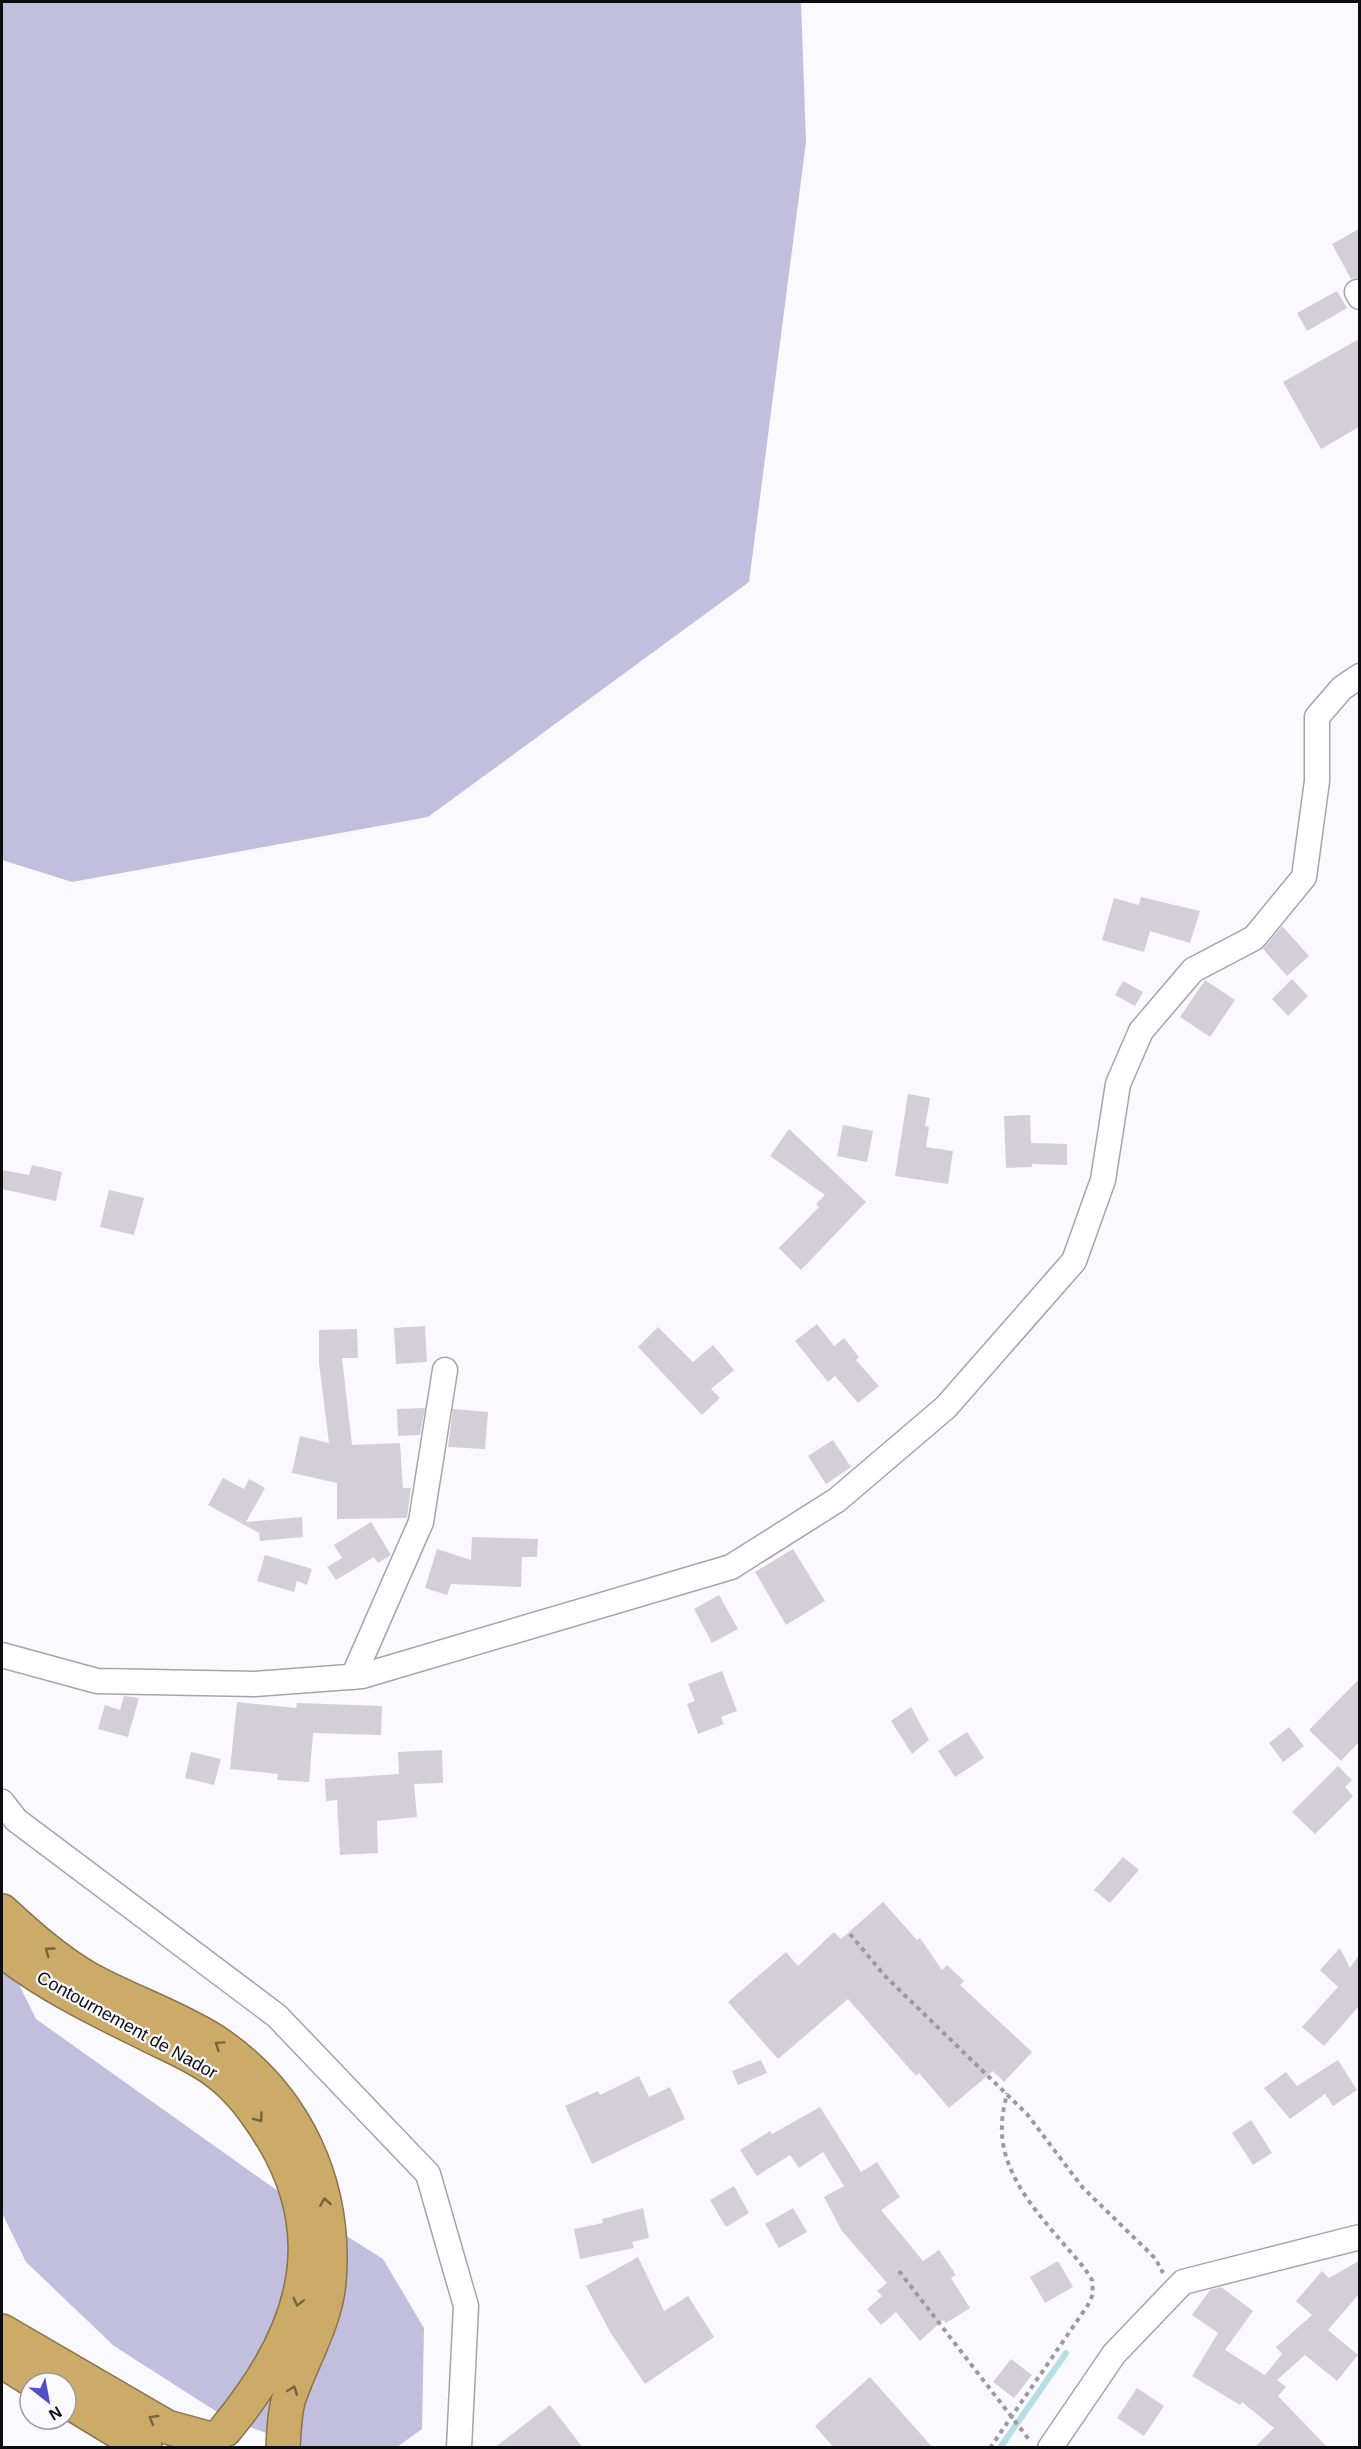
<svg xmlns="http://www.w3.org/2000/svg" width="1361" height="2449" font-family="Helvetica,sans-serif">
<rect width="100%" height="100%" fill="#f9f9ff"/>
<path fill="#c2bede" d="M2,2H801L806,142L749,582L428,817L72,882L2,860Z
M2,1950L36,2019L299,2206L383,2259L424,2328L422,2429L397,2447H305L228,2419L114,2346L26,2262L2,2213Z"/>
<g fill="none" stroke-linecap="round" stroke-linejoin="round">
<path stroke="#b5dfe4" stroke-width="6" d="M1000,2448L1066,2353"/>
</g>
<path fill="#d3cfd8" d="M1359,229V278L1351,279L1332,244Z
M1337,291L1347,308L1307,331L1297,313Z
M1359,339V427L1321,449L1283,382Z
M1141,897L1200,911L1190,943L1150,931L1144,952L1102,940L1114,898L1139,905Z
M1282,926L1309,956L1287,976L1263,949Z
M1292,979L1308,996L1288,1016L1272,999Z
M1205,980L1235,1000L1210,1037L1180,1017Z
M1123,981L1143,992L1135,1006L1115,995Z
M908,1094L930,1098L925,1126L929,1127L926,1147L953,1151L948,1184L895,1176Z
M1030,1115L1031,1143L1067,1144V1165L1032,1164V1167L1006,1168L1004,1116Z
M843,1125L873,1131L867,1162L837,1156Z
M789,1129L866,1202L801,1270L779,1248L819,1207L816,1204L825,1195L770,1156Z
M32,1165L62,1172L56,1201L2,1189V1170L29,1175Z
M109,1190L144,1198L134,1235L100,1227Z
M817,1324L834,1346L844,1338L859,1357L856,1360L879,1386L858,1403L835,1376L828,1382L795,1341Z
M425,1326L427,1362L396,1364L394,1328Z
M658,1327L693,1362L713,1345L734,1370L711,1389L720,1398L702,1415L638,1347Z
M357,1329L358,1358H342L352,1445L400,1443L403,1488H411L407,1518L337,1519V1483L292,1473L300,1436L329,1443L319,1363V1330Z
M425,1408L420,1435L398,1436L397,1409Z
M453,1409L488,1412L485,1449L448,1447Z
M833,1440L851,1467L826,1484L808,1456Z
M223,1478L244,1489L249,1479L265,1488L246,1522L302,1517L303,1537L260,1541L259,1533L208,1505Z
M371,1522L391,1555L378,1563L374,1557L336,1580L327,1567L342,1558L334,1545Z
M472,1537L538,1539L537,1557H522L521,1587L451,1584L447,1595L425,1588L437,1549L471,1560Z
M793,1549L825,1601L786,1625L755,1572Z
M265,1555L312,1569L307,1585L297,1581L294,1592L257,1581Z
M719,1595L738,1629L712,1643L694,1609Z
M722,1671L737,1711L721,1717L724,1724L698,1734L687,1704L695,1701L688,1684Z
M1359,1679V1742L1341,1761L1309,1730Z
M124,1696L139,1698L128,1737L98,1729L105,1705L120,1710Z
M237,1702L296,1708L297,1703L382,1706L381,1735L313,1733L309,1782L277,1780L278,1774L230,1769Z
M911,1707L929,1740L912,1754L891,1721Z
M1289,1727L1304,1746L1283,1762L1269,1743Z
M967,1732L984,1758L955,1777L938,1751Z
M442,1750L443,1783L414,1784L417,1817L377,1821L378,1853L340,1855L337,1800L326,1801L325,1779L399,1774L398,1752Z
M191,1752L221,1759L214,1785L185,1778Z
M1338,1766L1352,1780L1345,1787L1353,1796L1315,1834L1292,1812Z
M1123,1857L1139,1870L1110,1903L1094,1890Z
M883,1902L917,1940L920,1938L942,1970L947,1965L964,1981L960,1985L1032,2052L1004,2082L993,2071L949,2108L919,2073L916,2076L848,1999L778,2059L728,2002L786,1952L798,1966L834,1932L841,1939Z
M1340,1948L1350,1968L1359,1955V2006L1324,2046L1302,2027L1338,1987L1320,1970Z
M761,2060L767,2073L738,2085L732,2071Z
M1338,2060L1357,2090L1333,2106L1325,2094L1290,2119L1264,2088L1286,2072L1297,2086Z
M639,2076L649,2097L670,2087L685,2119L592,2164L565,2106L598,2091L600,2095Z
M820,2107L861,2172L877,2162L900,2197L881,2210L923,2261L939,2250L956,2275L951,2278L970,2308L946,2323L943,2320L920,2341L896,2312L881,2325L867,2309L882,2296L877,2291L887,2283L842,2231L824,2197L844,2186L823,2152L799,2168L790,2155L757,2176L740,2150L770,2131L772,2134Z
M1251,2120L1272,2153L1253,2165L1232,2133Z
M734,2186L749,2213L726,2227L710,2200Z
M643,2208L649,2238L632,2242L634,2248L580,2259L574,2229L603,2223L602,2219Z
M793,2208L807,2232L779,2248L765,2224Z
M638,2257L664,2311L688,2296L714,2337L645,2384L610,2332L586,2286Z
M1058,2261L1073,2287L1045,2303L1030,2277Z
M1359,2261V2294L1328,2330L1358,2355L1337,2381L1305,2355L1277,2380L1286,2387L1278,2396L1328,2448H1254L1274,2428L1242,2402L1240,2405L1192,2376L1218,2333L1192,2315L1210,2290L1221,2287L1253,2311L1225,2350L1265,2375L1282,2354L1276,2347L1312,2315L1296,2301L1322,2271L1329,2278Z
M1011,2359L1032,2375L1014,2398L993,2382Z
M870,2377L933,2448H834L815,2426Z
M1137,2388L1164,2406L1144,2436L1117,2418Z
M550,2405L583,2448H494Z"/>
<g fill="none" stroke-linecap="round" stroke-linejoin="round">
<defs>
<path id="minor" d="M1357,292L1360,297
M2,1655L97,1681L255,1684L362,1676L731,1567L837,1500L946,1407L1074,1261L1103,1180L1118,1084L1141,1031L1193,970L1254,938L1304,877L1317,781V717L1342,688L1360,676
M353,1677L421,1522L445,1370
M2,1802L16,1820L277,2016L428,2174L466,2306L459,2448
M1050,2448L1114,2354L1183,2282L1360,2237"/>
<path id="highway" d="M2,1911C28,1935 56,1960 87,1978C128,2001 175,2016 214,2041C296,2095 337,2185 329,2282C325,2324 302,2359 289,2398C284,2414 284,2431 283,2448
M2,1950C46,1985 96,2009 147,2034C170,2046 197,2056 218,2073C241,2090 258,2115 273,2139C337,2246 298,2342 225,2430
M2,2331L167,2427L207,2438
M2,2361L37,2383
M66,2400L145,2448"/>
</defs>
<use href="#minor" stroke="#a5a4ad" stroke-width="27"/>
<use href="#highway" stroke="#887449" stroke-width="36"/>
<path stroke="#9a9a9f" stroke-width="4" stroke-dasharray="4.5 4.5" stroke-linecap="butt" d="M850,1934L884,1975L1027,2114L1083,2188L1155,2258L1163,2273
M899,2271L1031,2442
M990,2448L1088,2305L1093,2294L1092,2280L1085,2269C1053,2229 999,2181 1002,2125C1002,2114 1005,2103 1007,2093"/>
<use href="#minor" stroke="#fff" stroke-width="24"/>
<use href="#highway" stroke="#cbab67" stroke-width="33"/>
</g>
<defs><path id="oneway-chevron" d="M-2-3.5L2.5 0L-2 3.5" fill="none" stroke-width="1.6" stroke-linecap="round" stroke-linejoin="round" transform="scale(1.5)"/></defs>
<g stroke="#766440">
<use href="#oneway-chevron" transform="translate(49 1951) rotate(-144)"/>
<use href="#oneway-chevron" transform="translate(219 2045) rotate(-145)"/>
<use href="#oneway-chevron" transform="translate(259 2118) rotate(53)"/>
<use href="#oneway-chevron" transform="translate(325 2202) rotate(-99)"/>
<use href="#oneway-chevron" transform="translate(298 2302) rotate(104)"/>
<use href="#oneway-chevron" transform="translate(293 2390) rotate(-69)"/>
<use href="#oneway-chevron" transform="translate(153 2419) rotate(-150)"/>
</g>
<g text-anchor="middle" stroke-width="4.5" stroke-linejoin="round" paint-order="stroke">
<g font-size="18" fill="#0d0d10" stroke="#f9f9ff">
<text transform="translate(127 2025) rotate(29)" y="6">Contournement de Nador</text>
</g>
</g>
<rect width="1361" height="2449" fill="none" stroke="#0d0d10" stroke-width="6"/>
<g transform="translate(48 2401) rotate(149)"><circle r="28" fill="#f9f9ff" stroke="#9b9b9f" stroke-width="1.5"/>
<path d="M0-4.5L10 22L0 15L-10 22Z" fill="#564ec5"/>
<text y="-9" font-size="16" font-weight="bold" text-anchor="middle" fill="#0d0d10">N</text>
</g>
</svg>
